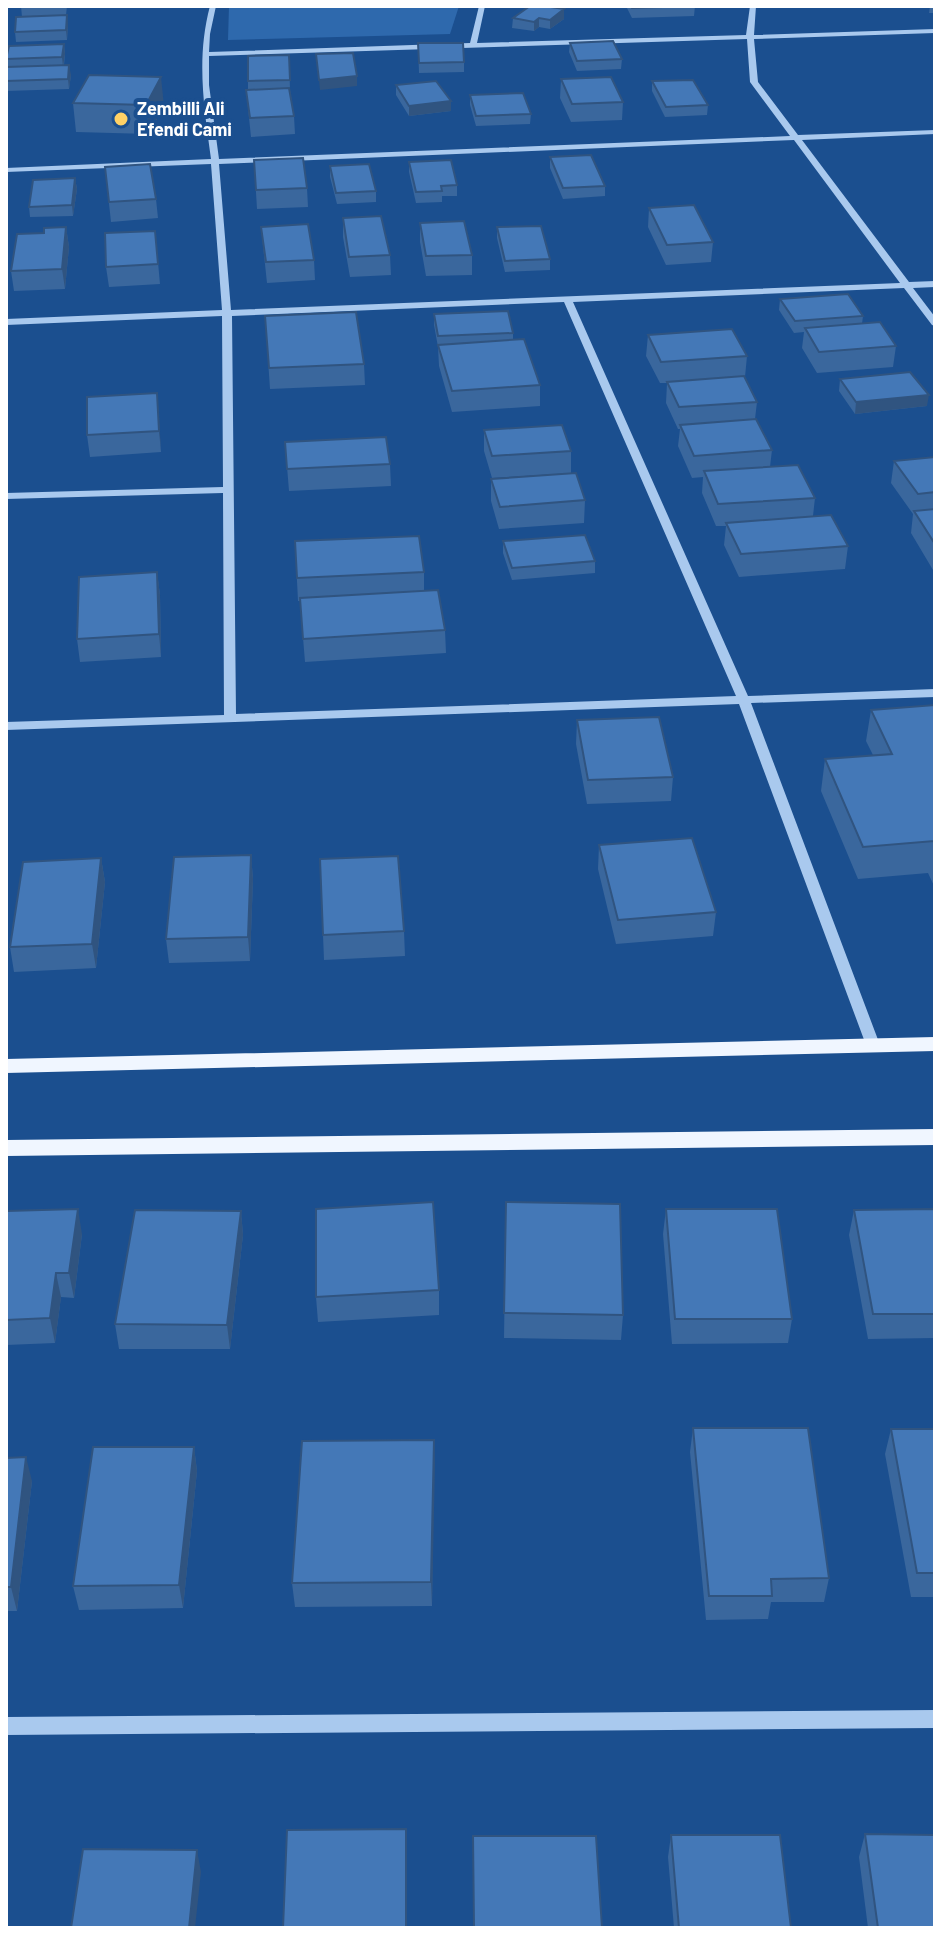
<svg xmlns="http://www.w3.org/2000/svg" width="941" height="1934" font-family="Barlow,sans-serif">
<rect width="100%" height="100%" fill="#1b4f8f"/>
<path fill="#2e69ad" d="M229,6H459L450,34L228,40Z"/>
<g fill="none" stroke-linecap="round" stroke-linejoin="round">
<path fill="#a9c9ee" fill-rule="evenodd" d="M210,6H216L210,34L209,52L470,43L479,6H485L477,43L746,35L750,6H756L754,35L935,29V33L754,39L758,82L798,135L935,130V134L802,140L909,282L935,281V287L913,288L935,317V326L932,325L904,288L573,302L748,696L935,689V697L751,703L880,1045L878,1049L873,1050L866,1045L739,704L6,730V722L224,715L223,493L6,499V493L223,487L222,316L6,325V319L222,310L211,164L6,172V168L211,159C204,107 196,58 210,6ZM747,39L750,82L790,136L219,159L209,85V56ZM794,140L900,283L231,310L219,164ZM564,302L736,696L236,714L232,316Z
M935,1710V1728L6,1735V1717Z"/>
<path fill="#f0f6ff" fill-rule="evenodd" d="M935,1037V1051L6,1073V1059Z
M935,1129V1145L6,1156V1140Z"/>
</g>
<path fill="#3a679d" d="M21,6H67L66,15L22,17Z
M626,6H695L694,16L632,18Z
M930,6H935V13H929Z
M513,18L564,19L550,29L539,27L534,31L512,28Z
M68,25L67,40L16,42L15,32Z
M418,43L464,62V72L419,73Z
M570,43L622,59L621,69L577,71L569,52Z
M64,44L65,54L64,65L71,75L69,89L6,91V67H7L6,59Z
M289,55L290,90L294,116L295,134L251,137L248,108L246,90H248V81Z
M561,79L623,102L622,120L571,122L560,98Z
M652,81L708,105L707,115L665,117L652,91Z
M396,85L451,111L409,116L396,95Z
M470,95L531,114L530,124L476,126L470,105Z
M73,103L164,106L149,134L76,132Z
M550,157L605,186V196L563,199L550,168Z
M254,160L307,188L308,207L257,209Z
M409,162L457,185V196H442V202L416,203L409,172Z
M330,166L376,191V202L337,204L330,177Z
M105,167L156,199L158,218L111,222Z
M75,178L77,189L73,216L30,217L29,207Z
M649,208L713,242L711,262L666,265L648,227Z
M343,218L390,255L391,275L350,277L343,237Z
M420,223L472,255V275L426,276L420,242Z
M66,227L69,247L65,289L14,291L11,271L44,233Z
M261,227L314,260L315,280L267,283Z
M497,227L550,259V270L505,272L497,238Z
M157,251L160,284L109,287L106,267Z
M780,299L863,316L862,324L896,346L893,367L817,373L802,348L804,332L794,333L779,310Z
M434,314L513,333V340L540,385V406L452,412L439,366L438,347L434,325Z
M265,316L364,364L365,385L270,389Z
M648,335L747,356L745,377L757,402L755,419L772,450L770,467L815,498L813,516L848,546L845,569L739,577L724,545L726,526H716L702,493L703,477L692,478L678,446L680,429H678L666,403L667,383H660L646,356Z
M840,379L927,406L855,414L839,391Z
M157,393L161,452L90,457L87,435Z
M484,430L571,451V473L492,478L484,451Z
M285,442L390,464L391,486L289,491Z
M935,457V570H933L911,533L913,514L891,483L894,461Z
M491,479L585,500L584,523L499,529L491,501Z
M295,541L424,572V591L445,630L446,653L305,662L300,601H298Z
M503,541L595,561V573L512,580L503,553Z
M157,572L160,595L161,657L80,662L77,639Z
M935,705V888L928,873L858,879L821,791L825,759L873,755L866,741L871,710Z
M577,720L673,777L671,801L587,804L576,744Z
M599,845L716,912L713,936L616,944L598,869Z
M251,855L253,879L250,961L169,963L166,939Z
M101,858L105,882L96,968L14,972L10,947Z
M404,931L405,956L324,960L323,935Z
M506,1202L623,1315L621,1340L504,1338Z
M666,1209L792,1319L788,1343L672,1344L663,1234Z
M935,1209V1338L868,1339L849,1235L854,1210Z
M6,1211L82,1234L74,1298L61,1297L55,1343L6,1345Z
M241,1211L243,1235L230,1349H119L115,1324Z
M439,1290V1315L318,1322L316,1297Z
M693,1428L829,1578L824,1602H771L768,1619L706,1620L690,1452Z
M891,1429H935V1597H911L885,1454Z
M434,1440L432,1606L295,1607L292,1583Z
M194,1447L197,1471L183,1608L79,1610L73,1586Z
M6,1458L32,1481L17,1611H6Z
M865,1834L935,1928H868L859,1857Z
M671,1835L791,1928H674L668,1857Z"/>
<path fill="#305480" d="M564,9V19L550,29V20Z
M67,15L68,25L67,40L66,30Z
M539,18V27L534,31V22Z
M64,44L65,54L63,67L62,57Z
M69,65L71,75L69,89L68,79Z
M357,76V86L320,90L319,80Z
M161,77L164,106L149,134L146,105Z
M451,101V111L409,116V106Z
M75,178L77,189L73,216L72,205Z
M66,227L69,247L65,289L62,269Z
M157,393L159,415L161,452L159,431Z
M929,395L927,406L855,414L856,402Z
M157,572L160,595L161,657L159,634Z
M251,855L253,879L250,961L248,937Z
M101,858L105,882L96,968L92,944Z
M78,1209L82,1234L74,1298L69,1273Z
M241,1211L243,1235L230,1349L227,1325Z
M56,1273L61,1297L55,1343L50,1318Z
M434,1440L435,1464L432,1606L431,1582Z
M194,1447L197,1471L183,1608L179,1585Z
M26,1457L32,1481L17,1611L11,1587Z
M406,1829L407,1928H406Z
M197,1850L201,1872L195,1928H189Z"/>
<path fill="#4478b7" stroke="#305480" stroke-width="2" d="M21,6H61L21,7Z
M530,6H544L564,9L550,20L539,18L534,22L513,18Z
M631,6H695L632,8Z
M67,15L66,30L15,32L16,17Z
M613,41L622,59L577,61L570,43Z
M418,43H463L464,62L419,63Z
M64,44L62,57L6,59L9,46Z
M353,53L357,76L319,80L316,54Z
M289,55L290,80L248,81V56Z
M69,65L68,79L6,81V67Z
M89,75L161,77L146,105L73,103Z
M611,77L623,102L572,104L561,79Z
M693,80L708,105L666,107L652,81Z
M436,81L451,101L409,106L396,85Z
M289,88L294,116L250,118L246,90Z
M523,93L531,114L476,116L470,95Z
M591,155L605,186L563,188L550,157Z
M303,158L307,188L256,190L254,160Z
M451,160L457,185L441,186L442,191L416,192L409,162Z
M150,164L156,199L109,202L105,167Z
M369,164L376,191L336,193L330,166Z
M75,178L72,205L29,207L33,180Z
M694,205L713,242L667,245L649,208Z
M381,216L390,255L349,257L343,218Z
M464,221L472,255L426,256L420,223Z
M308,224L314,260L266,262L261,227Z
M541,226L550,259L505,261L497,227Z
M66,227L62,269L11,271L17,234L44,233V228Z
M155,231L158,264L106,267L105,233Z
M848,294L863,316L795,321L780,299Z
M508,311L513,333L438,336L434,314Z
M356,312L364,364L269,368L265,316Z
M880,322L896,346L819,352L805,328Z
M732,329L747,356L661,362L648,335Z
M524,339L540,385L452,391L438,345Z
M910,372L929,395L856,402L840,379Z
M744,376L757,402L679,407L667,382Z
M157,393L159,431L87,435V397Z
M756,419L772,450L694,456L680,425Z
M562,425L571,451L492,456L484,430Z
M386,437L390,464L287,469L285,442Z
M935,457V492L918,494L894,461Z
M798,465L815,498L718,504L704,471Z
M576,473L585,500L500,507L491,479Z
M935,509V544L914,511Z
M831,515L848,546L741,554L726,523Z
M585,535L595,561L512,568L503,541Z
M419,536L424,572L297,578L295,541Z
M157,572L159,634L77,639L79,577Z
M438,590L445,630L303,639L300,598Z
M935,705V842L934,841L863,847L825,759L892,754L871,710Z
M659,717L673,777L588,780L577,720Z
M692,838L716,912L618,920L599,845Z
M251,855L248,937L166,939L174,857Z
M398,856L404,931L323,935L320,859Z
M101,858L92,944L10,947L23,862Z
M433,1202L439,1290L316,1297V1209Z
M506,1202L620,1204L623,1315L504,1313Z
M78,1209L69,1273H56L50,1318L6,1320V1211Z
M666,1209H777L792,1319H675Z
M935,1209V1314H873L854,1210Z
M135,1210L241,1211L227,1325L115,1324Z
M693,1428H808L829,1578L771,1579L772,1596H709Z
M891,1429H935V1573H917Z
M434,1440L431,1582L292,1583L302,1441Z
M93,1447H194L179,1585L73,1586Z
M26,1457L11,1587H6V1458Z
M406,1829V1928H283L287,1830Z
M865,1834L935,1835V1928H878Z
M671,1835H780L791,1928H679Z
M473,1836H596L602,1928H474Z
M83,1849L197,1850L189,1928H71Z"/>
<circle fill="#ffd166" stroke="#1b4f8f" stroke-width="3" cx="121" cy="119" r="8"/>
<g text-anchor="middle" stroke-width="8" stroke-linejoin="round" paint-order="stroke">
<g font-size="18" font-weight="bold" fill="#fff" stroke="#1b4f8f" text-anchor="start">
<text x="137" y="115">Zembilli Ali<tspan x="137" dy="21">Efendi Cami</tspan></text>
</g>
</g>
<rect width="941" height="1934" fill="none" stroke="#ffffff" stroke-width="16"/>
</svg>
